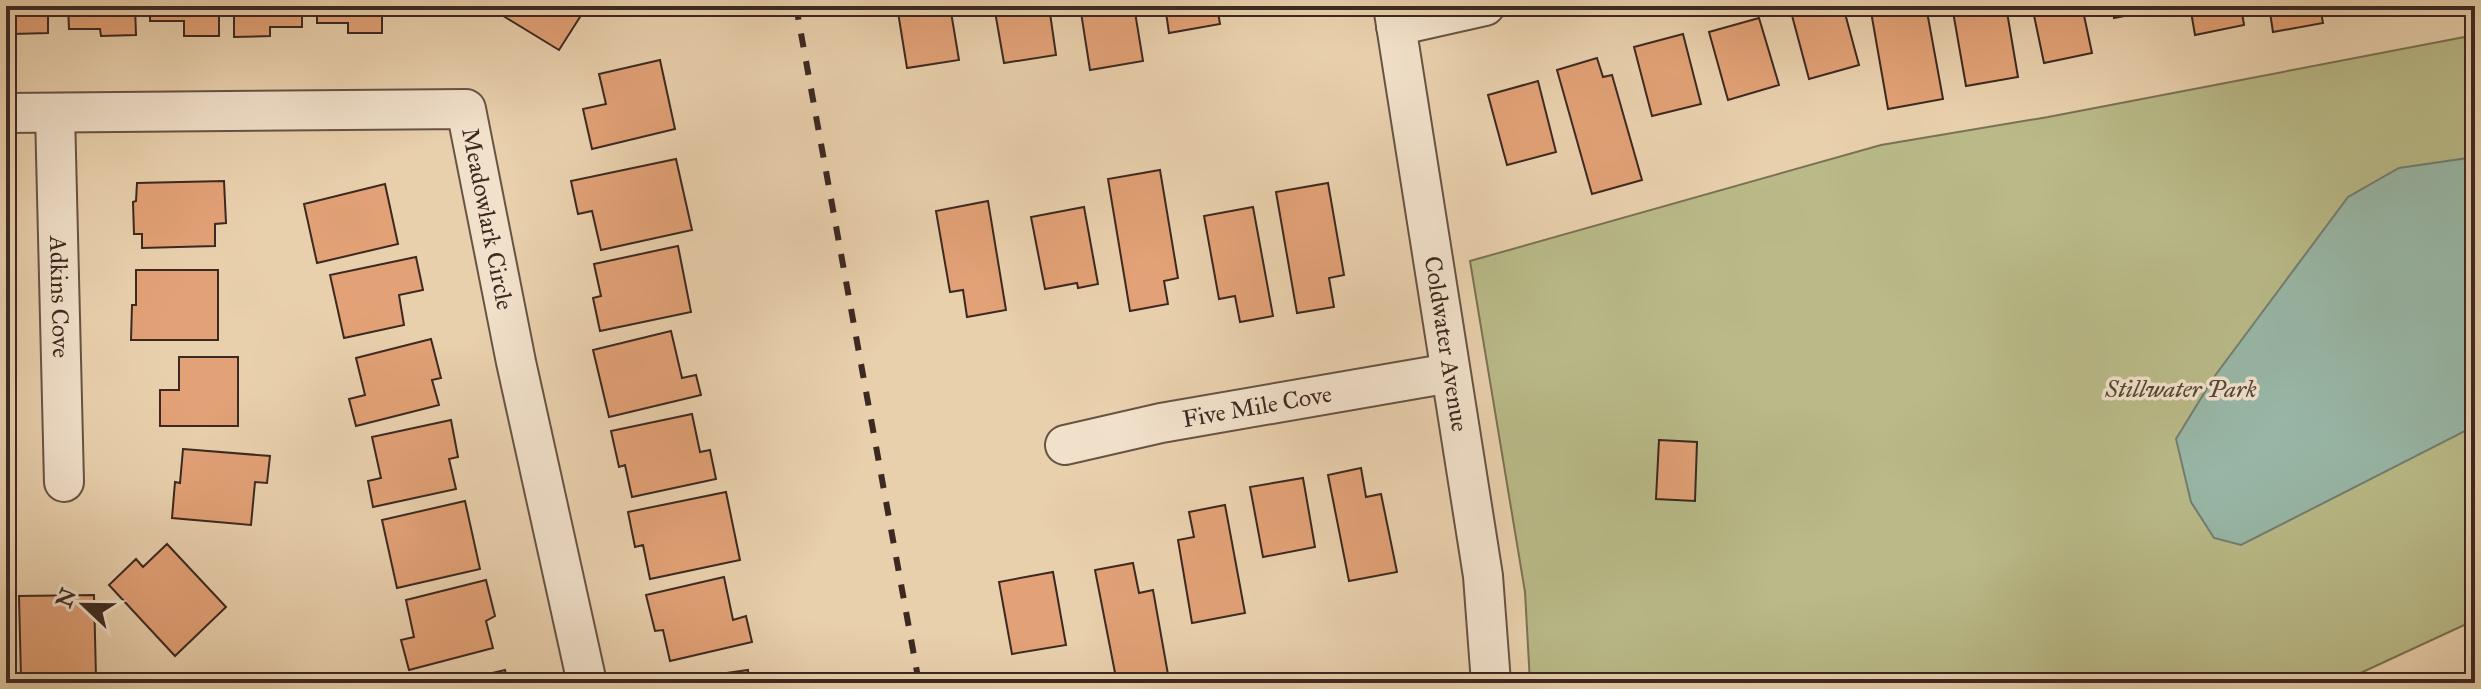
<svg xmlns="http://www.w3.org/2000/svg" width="2481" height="689" font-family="'IM FELL Great Primer',serif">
<rect width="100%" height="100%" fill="#e9d0ad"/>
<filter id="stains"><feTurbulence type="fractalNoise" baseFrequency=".0025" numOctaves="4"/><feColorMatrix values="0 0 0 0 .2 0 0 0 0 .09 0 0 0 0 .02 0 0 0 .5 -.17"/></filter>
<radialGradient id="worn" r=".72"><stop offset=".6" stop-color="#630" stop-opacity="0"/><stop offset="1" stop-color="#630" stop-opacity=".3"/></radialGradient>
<path fill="#b9ba88" stroke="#7a7254" stroke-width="2" d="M2475,35V620L2339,683H1530L1525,592L1470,261L1881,145L2048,117Z"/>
<path fill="#98b7a7" stroke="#737e71" stroke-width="2" d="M2475,157V426L2241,545L2214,538L2191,502L2176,439L2214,377L2348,197L2399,168Z"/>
<path fill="#e2a176" stroke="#3c2921" stroke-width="2" d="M6,6H48V33L13,34V15H6Z
M68,6H135L136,35L101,36L100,29H69Z
M150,6H219V36H184V21H150Z
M234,6H302V27H270V36L234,37Z
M317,6H382V33H348V23H317Z
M398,6H474V16H398Z
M505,6H587L559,50L500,14Z
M897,6H950L959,60L907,68Z
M994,6H1049L1056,55L1004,63Z
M1080,6H1134L1143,61L1090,70Z
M1165,6H1217L1220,24L1169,33Z
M1799,6H1843L1859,65L1809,79L1790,8Z
M1870,6H1926L1943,99L1888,109Z
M1952,6H2006L2018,77L1966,86Z
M2032,6H2082L2092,53L2044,63Z
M2112,6H2164V8L2114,18Z
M2190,6H2241L2244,25L2195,35Z
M2269,6H2320L2323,23L2273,32Z
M1759,18L1779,85L1728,100L1709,32Z
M1683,34L1701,104L1652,116L1634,47Z
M1597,58L1603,77L1612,75L1642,180L1592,194L1557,70Z
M660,60L675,129L592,149L583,109L606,104L599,74Z
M1538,81L1556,152L1507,165L1488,95Z
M676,159L692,230L601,250L592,211L578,214L571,181Z
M1160,170L1178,278L1164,281L1168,304L1130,311L1108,179Z
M224,181L226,223L215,224V246L142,248V234H134L133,202L136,201L137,183Z
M1328,183L1344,275L1329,278L1334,307L1297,313L1276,192Z
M385,184L398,244L317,263L304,204Z
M988,201L1006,310L967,317L963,290L950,292L936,211Z
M1084,207L1098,284L1078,288L1077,283L1045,289L1031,217Z
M1253,207L1273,316L1240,322L1235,296L1219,299L1204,216Z
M678,246L691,312L600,331L593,298L601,296L594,264Z
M416,257L423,290L399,295L404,325L344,338L330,275Z
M136,270H218V340H131L132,305H136Z
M671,331L682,378L696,375L701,395L609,417L593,350Z
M431,339L441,378L432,380L439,405L356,426L349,399L365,395L356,358Z
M179,357H238V426H160V390H179Z
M692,414L700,452L710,450L716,479L632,497L625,465L619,467L611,431Z
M451,420L458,457L449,459L456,489L373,507L368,481L381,478L372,437Z
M1659,440L1697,442L1695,501L1656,499Z
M183,449L270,456L267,483L255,482L251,525L172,518L175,482L180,483Z
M1361,468L1366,497L1381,494L1397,572L1349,581L1328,475Z
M1303,478L1315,547L1263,557L1250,487Z
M726,492L740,560L650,579L643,545L635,547L628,512Z
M465,501L480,569L397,588L382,520Z
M1225,505L1245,613L1192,623L1178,540L1194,537L1189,512Z
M167,544L226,607L175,656L109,585L136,559L143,567Z
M1133,563L1139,593L1153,590L1169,680L1152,683H1117L1095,570Z
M1053,572L1066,645L1012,654L999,582Z
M724,577L733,620L746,616L752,642L670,661L663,630L655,631L646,595Z
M486,580L495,616L486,621L493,648L409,670L401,640L414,637L406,600Z
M94,595L96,677L21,678L19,596Z
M505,670L508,683H450Z
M748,670L749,683H664V682Z"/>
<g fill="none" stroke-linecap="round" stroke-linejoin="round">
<defs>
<g id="minor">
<path id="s1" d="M1393,6L1483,576L1491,683"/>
<path d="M1396,26L1485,6"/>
<path id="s2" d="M6,113L466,109L516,362L587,683"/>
<path id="s3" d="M55,113L64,482"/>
<path id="s4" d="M1065,445L1161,423L1450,373"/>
</g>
</defs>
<use href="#minor" stroke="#675344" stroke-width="42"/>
<use href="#minor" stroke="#f1e0ca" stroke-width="38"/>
<path stroke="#3c2921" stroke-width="6" stroke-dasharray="14 14" stroke-linecap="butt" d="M796,6L919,683"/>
</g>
<g text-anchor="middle" stroke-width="7" stroke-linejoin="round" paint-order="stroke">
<g font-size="24" fill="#3c2921" stroke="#f1e0ca">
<text dy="8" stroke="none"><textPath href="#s2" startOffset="572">Meadowlark Circle</textPath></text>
<text dy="8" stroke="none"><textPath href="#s3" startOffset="184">Adkins Cove</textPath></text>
<text dy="8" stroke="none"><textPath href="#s1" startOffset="342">Coldwater Avenue</textPath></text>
<text dy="8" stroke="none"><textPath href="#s4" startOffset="196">Five Mile Cove</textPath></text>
</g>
<g font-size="24" font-style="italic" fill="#554636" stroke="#f1e0ca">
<text x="2181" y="397">Stillwater Park</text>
</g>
</g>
<rect width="2481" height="689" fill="none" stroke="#e9d0ad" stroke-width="32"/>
<rect x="8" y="8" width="2465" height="673" fill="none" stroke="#3c2921" stroke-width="4"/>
<rect x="16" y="16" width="2449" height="657" fill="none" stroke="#3c2921" stroke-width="2"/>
<g transform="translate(84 605) rotate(292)" stroke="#f1e0ca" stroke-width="6" paint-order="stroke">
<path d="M0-6L14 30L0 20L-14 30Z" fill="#3c2921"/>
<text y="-12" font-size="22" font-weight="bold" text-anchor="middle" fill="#3c2921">N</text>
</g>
<rect width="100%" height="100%" filter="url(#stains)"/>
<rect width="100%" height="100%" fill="url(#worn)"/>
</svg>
